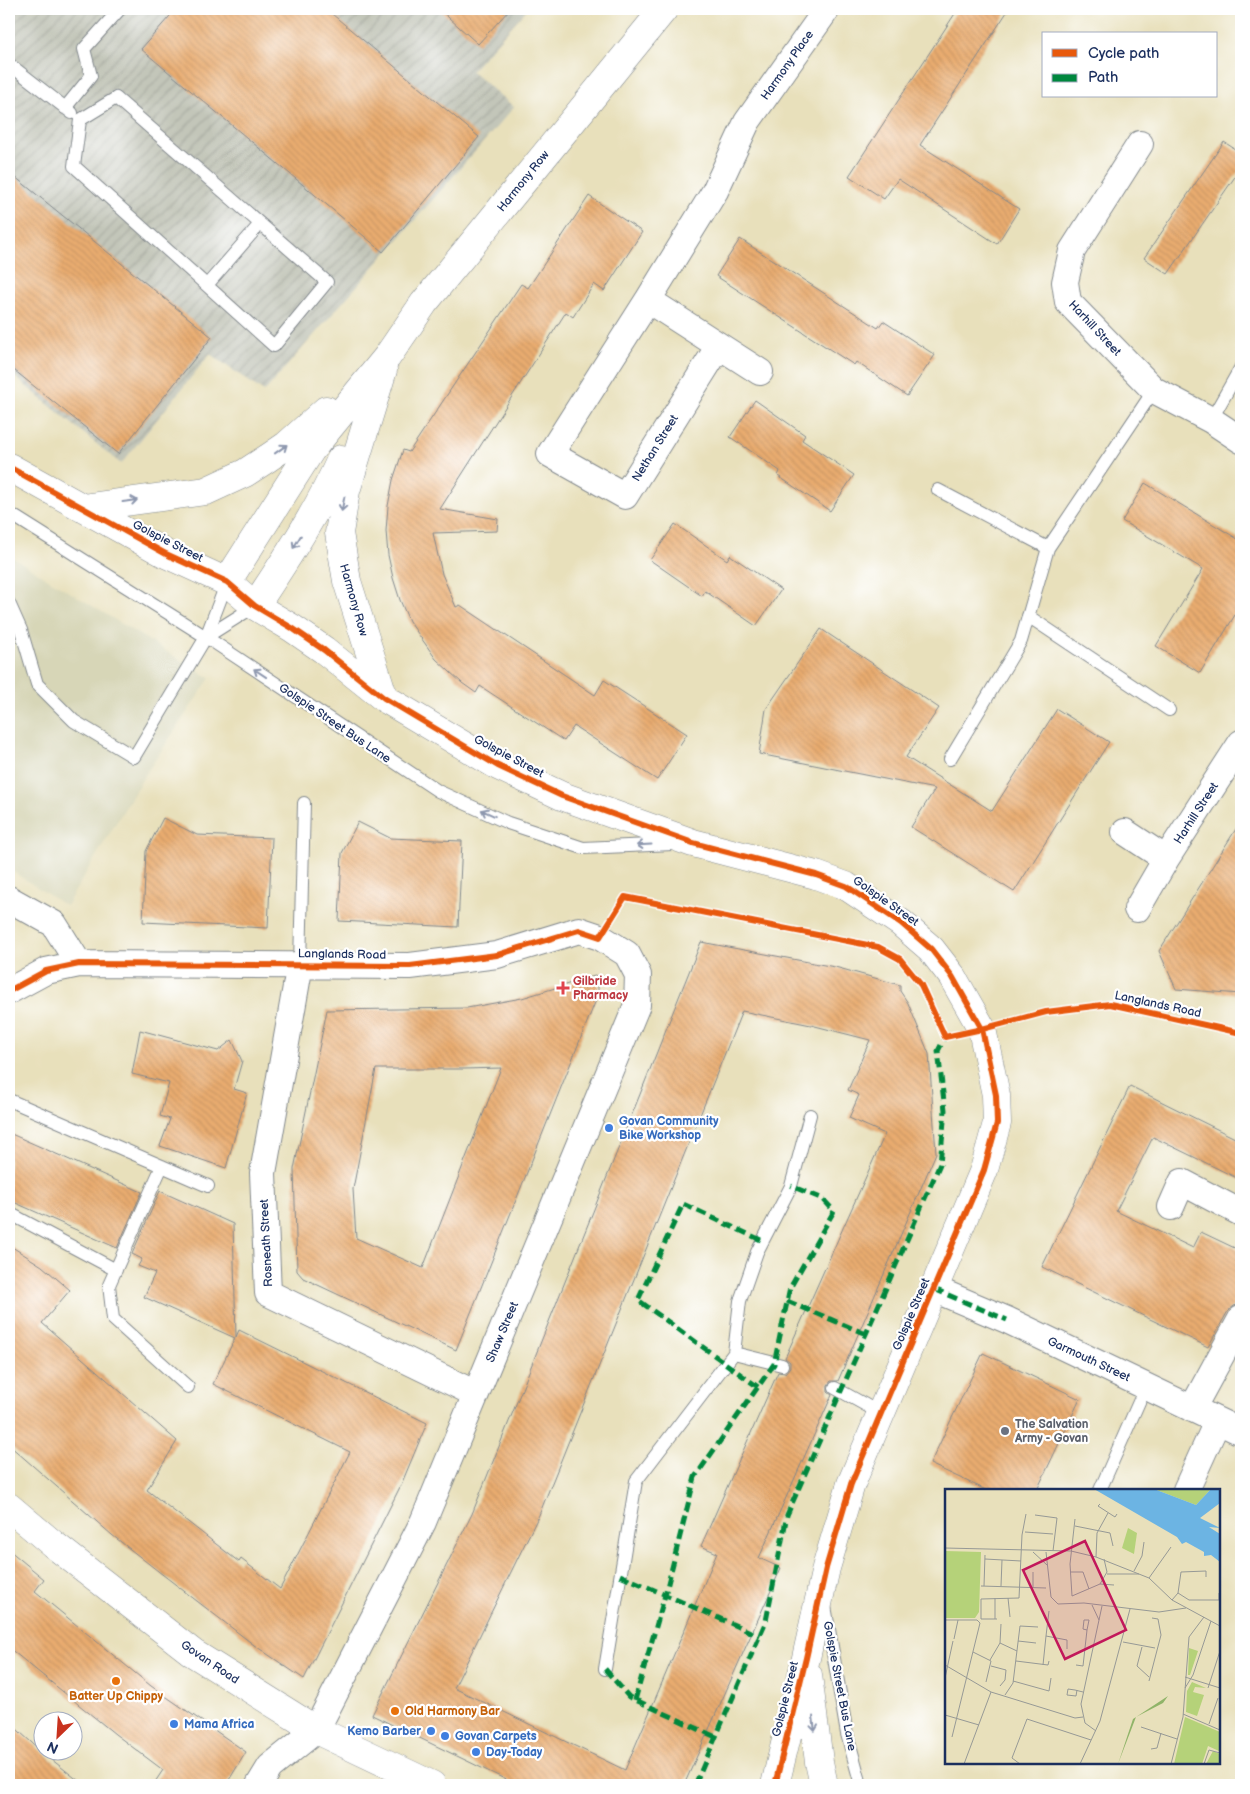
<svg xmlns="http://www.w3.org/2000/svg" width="1250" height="1794" font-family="'Balsamiq Sans',sans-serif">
<defs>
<pattern id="industrial-furrows" width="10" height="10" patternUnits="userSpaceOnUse" patternTransform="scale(1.25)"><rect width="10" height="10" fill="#c3c6b9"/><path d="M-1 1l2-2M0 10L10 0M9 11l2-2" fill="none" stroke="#a7aaa1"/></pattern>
<pattern id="building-back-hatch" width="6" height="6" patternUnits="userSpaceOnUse" patternTransform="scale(1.25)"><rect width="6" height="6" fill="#e9ac6f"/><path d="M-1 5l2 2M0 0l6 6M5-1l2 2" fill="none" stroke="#c79463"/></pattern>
</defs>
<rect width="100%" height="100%" fill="#fff"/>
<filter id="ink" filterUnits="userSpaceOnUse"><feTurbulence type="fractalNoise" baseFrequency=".02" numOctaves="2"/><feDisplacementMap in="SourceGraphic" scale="10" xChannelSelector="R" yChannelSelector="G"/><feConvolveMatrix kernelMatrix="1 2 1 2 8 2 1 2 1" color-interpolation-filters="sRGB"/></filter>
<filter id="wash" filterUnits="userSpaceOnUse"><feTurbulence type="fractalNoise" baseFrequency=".0096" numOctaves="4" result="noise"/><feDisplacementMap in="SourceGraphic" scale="20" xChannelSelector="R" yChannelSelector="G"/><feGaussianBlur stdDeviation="1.12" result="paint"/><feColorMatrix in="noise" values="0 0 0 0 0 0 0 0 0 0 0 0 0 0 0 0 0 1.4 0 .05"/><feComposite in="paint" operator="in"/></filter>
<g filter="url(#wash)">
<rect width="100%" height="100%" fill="#e8e0bb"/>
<path fill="#d7d6b7" d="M9,555L210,678L143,778L66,906L9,869Z"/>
<path fill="url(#industrial-furrows)" d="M9,9H527L471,71L514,107L264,392L210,354L121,464L9,372Z"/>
<g id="blocks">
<path fill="url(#building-back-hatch)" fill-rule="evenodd" d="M176,9H326L479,137L383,252L141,49Z
M439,9H510L478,44Z
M958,9H1009L920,145L1019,209L997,244L898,179L884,199L849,176Z
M1224,142L1241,153V168L1168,274L1144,258Z
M9,172L212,337L118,454L9,366Z
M589,196L642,232L604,291L594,284L573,317L566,312L440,509L498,519L497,531L433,533L442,574L456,607L460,605L595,695L604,680L687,734L657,780L574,726L564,741L480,686L476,693L462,683L436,659L409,621L400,600L393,578L388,555L386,531L388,506L393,480L403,450L409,452L521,284L528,288Z
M740,239L878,328L883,321L935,355L907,396L856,362L854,365L716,276Z
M755,400L805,435L802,440L854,475L830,511L778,476L780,471L730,437Z
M1145,483L1241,541V605L1200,673L1156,646L1203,569L1122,521Z
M675,524L727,560L730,555L781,590L756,626L705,591L702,596L650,560Z
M821,629L939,708L906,757L992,811L1057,709L1109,742L1014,892L911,827L935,789L759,754L766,709Z
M163,818L197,835L272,838L268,928L143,922L146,851Z
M1241,821V994L1176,989L1159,951Z
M358,822L390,838L462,841L458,927L339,921L342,853Z
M701,942L835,967L900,985V991L908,1003L929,1054L936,1153L838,1381H831L828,1385V1392L832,1395L759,1558L781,1568L684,1785H517L372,1715L472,1514ZM742,1011L811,1025L870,1040L848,1090L859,1095L849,1118L885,1134L785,1358L790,1362V1367L785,1373L778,1372L701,1546L717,1553L625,1770L454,1688L539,1515Z
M598,975V995L456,1350L303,1278L297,1271L294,1169L327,1010L467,1008L522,998ZM501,1068L423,1268L356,1238L353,1189L376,1069H464Z
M140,1030L218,1051L232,1040L242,1061L234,1089L247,1093L226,1168L160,1146L170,1119L160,1116L169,1083L132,1074Z
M1130,1086L1241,1141V1180L1153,1137L1116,1211L1193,1248L1201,1232L1241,1251V1304L1234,1306L1228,1311L1208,1347L1042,1267Z
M9,1133L142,1192L117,1248L9,1200Z
M160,1191L233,1224L236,1337L239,1330L427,1423L401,1485L304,1679L254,1645L158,1571L112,1535L9,1445V1245L42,1266L70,1290L42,1323L177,1441L147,1490L239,1562L241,1559L280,1589L350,1452L213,1384L235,1338L144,1297L155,1273L138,1266L142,1259L132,1254Z
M983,1353L1080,1399L1037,1490H986L930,1464Z
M9,1550L44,1579L35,1591L151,1686L246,1752L226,1785H153L163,1770L115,1734L9,1648Z
M9,1722L42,1752L84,1785H9Z"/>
</g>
</g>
<g filter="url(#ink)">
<use href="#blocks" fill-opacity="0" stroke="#82888c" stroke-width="1"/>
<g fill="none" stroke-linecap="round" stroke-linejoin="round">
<defs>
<path id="lane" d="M9,64L72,113
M116,98L327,282L274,346L74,166L80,120Z
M65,108L91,76L84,49L120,9
M207,285L260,224
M1211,420L1241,367
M938,490L1048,548L1154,390
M9,513L206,637L438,791L508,823L583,848L673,844
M9,603L21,630L37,684L74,721L134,757L206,637L227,582
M1028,616L1169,710
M206,637L255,606
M950,759L1021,641L1048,548
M300,964L304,803
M9,1100L208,1186
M162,1166L109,1285L113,1319L188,1387
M9,1213L116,1270
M734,1353L782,1365
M835,1388L880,1413
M1100,1490L1146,1386
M825,1606L847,1734L861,1785
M605,1669L636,1481L734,1353L740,1301L757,1252L791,1186L810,1115"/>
<path id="street" d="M1140,144L1072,251L1065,282L1068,302L1154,390L1211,420L1241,440
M648,300L715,191L747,122L827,9
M719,346L625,496L550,454L648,300L760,372
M1125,832L1166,859
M9,899L54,924L79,964
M1137,909L1166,859L1241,743
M300,964L263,1173L268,1293L476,1394
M9,991L46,971L79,964L410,966L497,955L579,930L600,937L627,954L638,975L637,1005L423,1522L316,1730L270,1767L259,1785
M1171,1207L1182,1182L1241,1213
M934,1289L1007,1320L1241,1432
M1192,1409L1241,1319
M1186,1490L1217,1422"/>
<path id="secondary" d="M383,370L346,491L339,533L347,581L384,698
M9,467L166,554L227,582L255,606L292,628L324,650L384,698L498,766L562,796L693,843L816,875L846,886L901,923L931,949L952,976L982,1029L996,1095L997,1123L984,1170L851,1484L826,1568L806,1658L775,1785
M82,508L206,491L245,473L268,458L287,445L326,410
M227,582L311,450L387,357L424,303L664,9
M255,606C287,558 318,511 341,459
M9,1507L53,1544L193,1653L316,1730L432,1785
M808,1675L819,1762L824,1785"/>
</defs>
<use href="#lane" stroke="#82888c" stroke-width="14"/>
<use href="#street" stroke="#82888c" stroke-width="28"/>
<use href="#secondary" stroke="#82888c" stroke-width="29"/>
<use href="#lane" stroke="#fff" stroke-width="12"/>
<use href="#street" stroke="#fff" stroke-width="26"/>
<use href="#secondary" stroke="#fff" stroke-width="28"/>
<path stroke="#00873e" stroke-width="5" stroke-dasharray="10 5" stroke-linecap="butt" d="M934,1289L1007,1320
M787,1301L866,1334
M758,1387L638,1300L683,1204L763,1241
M620,1575L760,1636
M605,1669L629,1697L716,1737
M635,1700L665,1595L695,1477L774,1364L790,1288L834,1211L823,1199L791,1186
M695,1785L766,1621L787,1515L940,1164L945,1110L938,1051L945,1037"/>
<defs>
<path id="cycleway" d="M9,467L166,554L227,582L255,606L292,628L324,650L384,698L498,766L562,796L693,843L816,875L846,886L901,923L931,949L952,976L982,1029L996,1095L997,1123L984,1170L851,1484L826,1568L806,1658L775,1785
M9,991L46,971L79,964L410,966L497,955L579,930L600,937L625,897L878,947L900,959L921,985L945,1037L982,1029L1046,1012L1110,1004L1241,1033"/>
</defs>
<use href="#cycleway" stroke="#fff" stroke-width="9"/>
<use href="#cycleway" stroke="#e8590c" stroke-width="6"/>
</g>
<defs><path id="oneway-shaft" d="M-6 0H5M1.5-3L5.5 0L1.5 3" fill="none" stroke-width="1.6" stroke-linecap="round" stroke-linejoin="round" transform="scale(1.25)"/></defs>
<g stroke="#8d97ae">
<use href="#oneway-shaft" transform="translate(281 449) rotate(-36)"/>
<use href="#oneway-shaft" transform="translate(130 501) rotate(-8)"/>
<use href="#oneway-shaft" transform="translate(343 504) rotate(101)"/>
<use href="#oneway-shaft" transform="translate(297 542) rotate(121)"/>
<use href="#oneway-shaft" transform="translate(260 673) rotate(-146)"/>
<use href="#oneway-shaft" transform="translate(488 813) rotate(-155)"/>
<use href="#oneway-shaft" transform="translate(644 845) rotate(177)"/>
<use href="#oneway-shaft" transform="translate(814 1724) rotate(83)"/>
</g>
</g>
<path fill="#e0444e" stroke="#fff" stroke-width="2" d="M560.5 980.5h5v5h5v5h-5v5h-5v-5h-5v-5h5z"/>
<g fill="#3f7fe0" stroke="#fff" stroke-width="2">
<circle cx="609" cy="1128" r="5"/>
<circle cx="174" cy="1724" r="5"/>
<circle cx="431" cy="1731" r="5"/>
<circle cx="445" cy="1736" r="5"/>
<circle cx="476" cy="1752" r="5"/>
</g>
<circle fill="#6b7280" stroke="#fff" stroke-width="2" cx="1005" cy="1431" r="5"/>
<g fill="#e8710a" stroke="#fff" stroke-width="2">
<circle cx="116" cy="1681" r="5"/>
<circle cx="395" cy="1711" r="5"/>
</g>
<g text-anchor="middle" stroke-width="4.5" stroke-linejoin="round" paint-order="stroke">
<g font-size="12" fill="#1b2f5e" stroke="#fff">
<text transform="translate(787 65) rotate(-55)" y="4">Harmony Place</text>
<text transform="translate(523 181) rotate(-51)" y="4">Harmony Row</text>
<text transform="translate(1095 328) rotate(47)" y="4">Harhill Street</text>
<text transform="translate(655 448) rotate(-58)" y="4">Nethan Street</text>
<text transform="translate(168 541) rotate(27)" y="4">Golspie Street</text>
<text transform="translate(354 600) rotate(74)" y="4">Harmony Row</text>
<text transform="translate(335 723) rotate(34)" y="4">Golspie Street Bus Lane</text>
<text transform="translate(509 756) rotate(28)" y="4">Golspie Street</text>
<text transform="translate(1196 813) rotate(-57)" y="4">Harhill Street</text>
<text transform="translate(886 901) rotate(35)" y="4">Golspie Street</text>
<text transform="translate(342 954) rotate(1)" y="4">Langlands Road</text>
<text transform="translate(1158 1004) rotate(12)" y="4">Langlands Road</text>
<text transform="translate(266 1243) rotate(-93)" y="4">Rosneath Street</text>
<text transform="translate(911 1314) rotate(-67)" y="4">Golspie Street</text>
<text transform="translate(502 1332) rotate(-67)" y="4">Shaw Street</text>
<text transform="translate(1089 1359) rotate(25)" y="4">Garmouth Street</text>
<text transform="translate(210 1662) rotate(34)" y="4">Govan Road</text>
<text transform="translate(840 1686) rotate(79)" y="4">Golspie Street Bus Lane</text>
<text transform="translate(785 1699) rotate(-76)" y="4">Golspie Street</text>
</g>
<g font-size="12" font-weight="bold" fill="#be3a42" stroke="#fff" text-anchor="start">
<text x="573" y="985">Gilbride<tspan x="573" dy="14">Pharmacy</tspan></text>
</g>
<g font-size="12" font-weight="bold" fill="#366cbe" stroke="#fff" text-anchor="start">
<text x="619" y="1125">Govan Community<tspan x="619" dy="14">Bike Workshop</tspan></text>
<text x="184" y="1728">Mama Africa</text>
<text x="421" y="1735" text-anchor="end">Kemo Barber</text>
<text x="455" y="1740">Govan Carpets</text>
<text x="486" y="1756">Day-Today</text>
</g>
<g font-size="12" font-weight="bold" fill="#5b616d" stroke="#fff" text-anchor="start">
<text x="1015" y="1428">The Salvation<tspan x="1015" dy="14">Army - Govan</tspan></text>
</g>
<g font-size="12" font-weight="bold" fill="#c56008" stroke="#fff">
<text x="116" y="1700">Batter Up Chippy</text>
<text x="405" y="1715" text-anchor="start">Old Harmony Bar</text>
</g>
</g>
<g transform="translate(945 1489)">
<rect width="275" height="275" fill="#e8e0bb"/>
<path d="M209,0H266L251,16ZM0,62L36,63L34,123L30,129H0ZM244,159L253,162L245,186H243ZM247,193L261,199L250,198L248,203L259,206L252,227L241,223L242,202ZM240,228L275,243L274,262L263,257L257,275H229ZM268,262L275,265V275H261Z" fill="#b5d279"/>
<path d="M223,207L218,214L191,228L173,275L188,230Z" fill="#90b469"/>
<path d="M183,39L192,44L189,65L177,59Z" fill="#b5d279"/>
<path d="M149,0H209L251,16L266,0H275V14L255,29L275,39L264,38L275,45V73L266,66L259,67V63L241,53L237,55L232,48Z" fill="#6cb4e3"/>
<path fill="none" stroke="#969996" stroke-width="1" d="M155,15L153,17L170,28L172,25M90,26L112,29L108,62M130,30L125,75L127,107L155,95L169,96M130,37L165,44L168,57M80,43L108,45M0,59L126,62L151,68L204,89L227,111L275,137M88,63L102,76M101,63L106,108L113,115L139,114L214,123L241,119M151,68L152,44L163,24M40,70L76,72M189,82L197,67L199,53M88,83V99M126,83H138L144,100M162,85H194M204,89L226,58M155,95L162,83L159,70M36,97L101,99M39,97L40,66M56,97L57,71M233,104L236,83L261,82V88M63,109L65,128M227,111L233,104L244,111H274V104M147,116L154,131M50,130V109M52,130H36V110L74,109L77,46L81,25M0,131H32L35,134L7,248M139,131H144L142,141L138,140ZM56,135L55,154L72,162M101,147L104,122M9,150L13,131M73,152L91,154M178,153L210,159M197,158L192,177L204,188M28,163L46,172L41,193M45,171L55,154M71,172L103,176L104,172M0,176L46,203L130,229L138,228M98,176L101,147L122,151V160M131,176L138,177L142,141M46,177L61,181L60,191L55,197M240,188L275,199M0,189L8,152M68,192L104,202L106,189M204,192L216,146L213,130L207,129M240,199L248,186L266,132M263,199L275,162M132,201L131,207L122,206L123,200L130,201L138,203M60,206L68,194L75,137L93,138M238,225L275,241M0,226L34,236M264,235L273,209M196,238L232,250M151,242L140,234L136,215L157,117M206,260L212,259L216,244M19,275L46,203M75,275L67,269L82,230L146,251M135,275L155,232L185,120M226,275L238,228L244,148L259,128M259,275L264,261L275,264"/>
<path fill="#c2185b" fill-opacity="0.15" stroke="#c2185b" stroke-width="2.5" d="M140,52L181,141L120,170L78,81Z"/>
<rect width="275" height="275" fill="none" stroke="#1b2f5e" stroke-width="2.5"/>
</g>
<rect width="1250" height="1794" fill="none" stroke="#fff" stroke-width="30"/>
<rect x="1042" y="32" width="175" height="65" fill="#ffffff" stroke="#a4acbf"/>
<rect x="1052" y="49" width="25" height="8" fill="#e8590c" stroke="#a4acbf"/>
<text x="1088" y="58" font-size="15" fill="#1b2f5e">Cycle path</text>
<rect x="1052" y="74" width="25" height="8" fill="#00873e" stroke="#a4acbf"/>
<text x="1088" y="82" font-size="15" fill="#1b2f5e">Path</text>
<g transform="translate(58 1736) rotate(205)"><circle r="24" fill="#ffffff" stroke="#a4acbf"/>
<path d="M0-4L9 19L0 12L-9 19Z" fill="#c8321e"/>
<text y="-8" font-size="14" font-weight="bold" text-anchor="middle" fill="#1b2f5e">N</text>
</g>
</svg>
